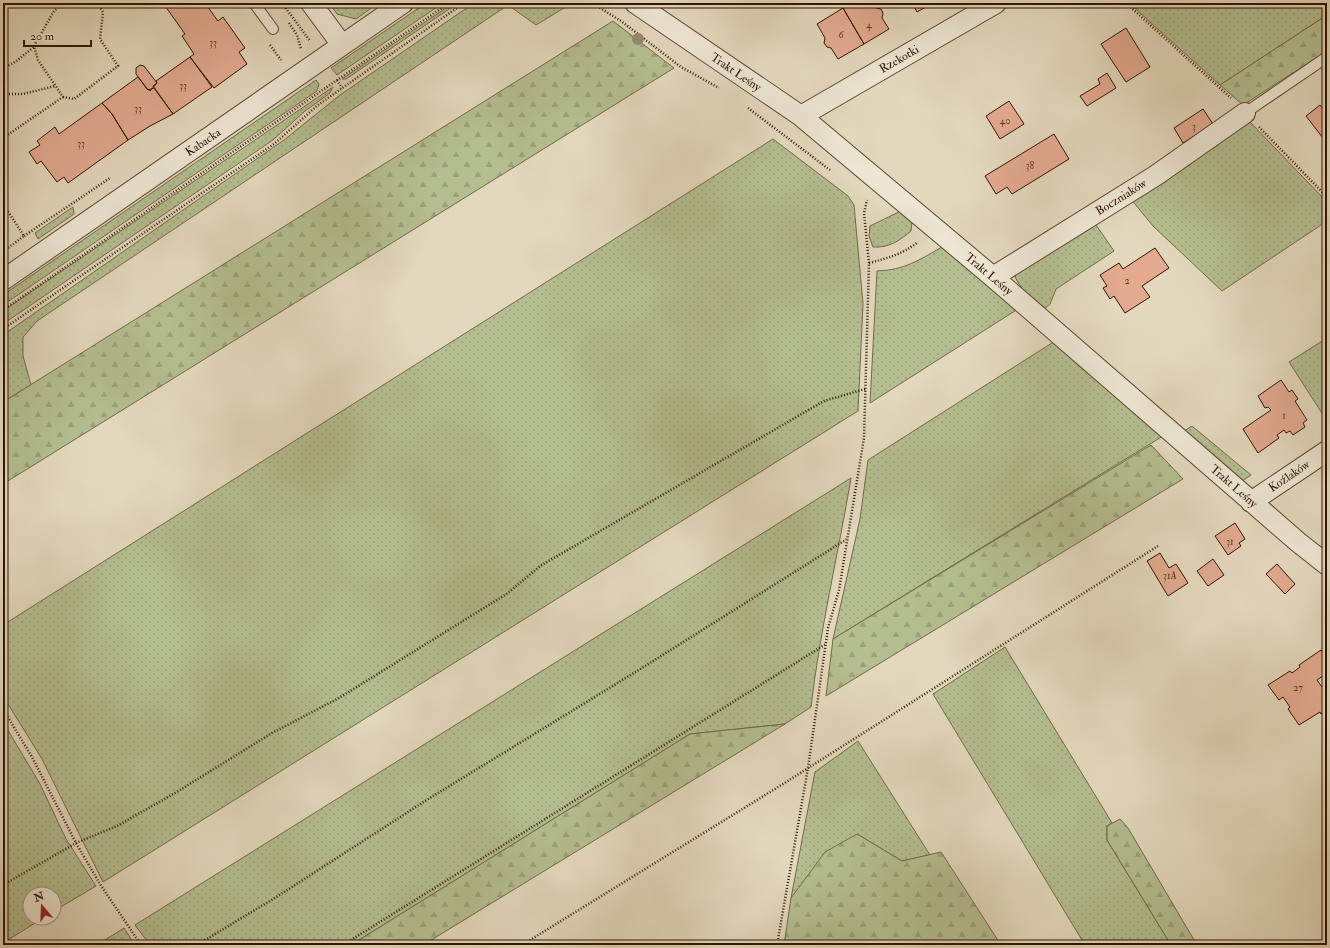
<svg xmlns="http://www.w3.org/2000/svg" width="1330" height="948" font-family="'IM FELL Double Pica',serif">
<defs>
<pattern id="grass-dots" width="8" height="8" patternUnits="userSpaceOnUse"><rect width="8" height="8" fill="#b4be90"/><path d="M2 2h.1M6 6h.1" fill="none" stroke="#9ba27a" stroke-width="1.8" stroke-linecap="round"/></pattern>
<pattern id="forest-firs" width="22" height="20" patternUnits="userSpaceOnUse"><rect width="22" height="20" fill="#b4be90"/><path d="M5 1l3.5 6h-7zM16 11l3.5 6h-7z" fill="#9ba27a"/></pattern>
</defs>
<rect width="100%" height="100%" fill="#e3d8bd"/>
<filter id="stains"><feTurbulence type="fractalNoise" baseFrequency=".005" numOctaves="4"/><feColorMatrix values="0 0 0 0 .2 0 0 0 0 .09 0 0 0 0 .02 0 0 0 .5 -.17"/></filter>
<radialGradient id="worn" r=".72"><stop offset=".6" stop-color="#630" stop-opacity="0"/><stop offset="1" stop-color="#630" stop-opacity=".3"/></radialGradient>
<path fill="url(#grass-dots)" stroke="#726a48" d="M329,3H378L356,19L337,14Z
M426,3H443L337,75L331,68Z
M453,3H458L346,79H342Z
M474,3H566L564,8L536,25L508,5L37,321L23,337V356L31,385L3,402V335L284,140L340,95Z
M1129,3H1327V15L1220,85Z
M316,80L319,84L317,91L3,305V295Z
M333,87L330,93L305,111L273,140L3,324V311Z
M1248,120L1327,202V221L1222,291L1153,226L1130,198Z
M773,139L848,196L854,205L863,304L858,411L103,882L42,759L3,696V625Z
M73,207L74,214L38,239L35,233Z
M903,210L912,222L911,231C899,241 889,248 873,247L869,236L870,226Z
M1094,222L1114,251L1056,289L1050,304L1045,308C1033,299 1018,289 1014,273Z
M942,247L1018,309L870,403L877,271C905,270 919,260 942,247Z
M1327,338V421L1289,362Z
M1055,341L1163,436L833,639L860,519L868,460Z
M1192,426L1251,475L1239,483L1181,433Z
M851,478C838,555 820,630 811,707L785,724L690,734L351,945H150L135,925Z
M1005,647L1112,823L1107,826V840L1171,945H1085L933,694Z
M3,722L40,784L66,839L96,886L54,911V894H30V918H43L3,943Z
M858,741L930,855L902,861L857,834L791,898L815,772Z
M124,928L135,945H97Z"/>
<path fill="url(#forest-firs)" stroke="#726a48" d="M1327,15V51L1243,105L1220,85Z
M613,21L674,68L3,484V402Z
M1151,445L1183,479L826,696L833,639Z
M785,724L423,945H351L690,734Z
M1120,819L1128,828L1197,945H1171L1107,840V826Z
M857,834L902,861L941,852L1001,945H784L791,898L825,852Z"/>
<path fill="#e3aa90" stroke="#2f1500" d="M163,3H205L218,21L223,17L245,48L239,52L247,64L214,88L190,57L194,54L182,36L185,34Z
M851,3H873L876,8L881,9L883,13L882,18L889,29L864,44L843,8Z
M912,3H933L917,12Z
M843,8L864,44L838,59L831,48L827,47L824,43L825,38L817,24Z
M1126,28L1150,67L1126,82L1101,44Z
M190,57L212,87L173,114L153,86L157,83L156,81Z
M140,65L144,66L157,83L150,91L149,89L148,90L136,74V68Z
M1107,73L1116,88L1087,106L1080,96L1100,84L1098,79Z
M138,77L148,90L154,88L173,114L150,126L128,140L112,114L102,103Z
M1009,101L1024,124L1000,139L986,116Z
M102,103L112,114L128,140L68,183L64,177L57,182L41,161L37,164L29,152L40,145L37,141L55,127L59,134Z
M1320,105L1327,113V135L1323,138L1306,116Z
M1203,109L1213,124L1183,143L1174,128Z
M1054,134L1069,159L1012,194L1007,187L996,194L985,176Z
M1155,248L1169,268L1142,286L1150,297L1125,313L1114,296L1110,299L1103,288L1107,286L1100,275L1119,263L1123,269Z
M1281,380L1289,392L1292,390L1298,399L1295,401L1307,420L1303,423L1305,427L1293,435L1290,431L1286,433L1284,430L1277,435L1279,438L1258,453L1243,429L1271,410L1268,407L1265,408L1258,396Z
M1235,523L1245,539L1239,543L1241,546L1228,555L1215,536Z
M1160,553L1169,568L1176,564L1188,583L1168,596L1147,561Z
M1213,559L1224,575L1208,586L1197,571Z
M1277,564L1295,584L1285,594L1266,574Z
M1321,650L1327,658V673L1317,680L1322,687L1325,685L1327,688V710L1321,714L1320,712L1299,725L1288,709L1290,707L1283,697L1279,700L1268,685L1290,671L1292,673L1300,667L1299,665Z"/>
<g fill="none" stroke-linecap="round" stroke-linejoin="round">
<defs>
<path id="service" d="M254,3L273,29
M1245,113L1327,57"/>
<path id="minor" d="M311,3L342,45
M635,3L801,116L993,277L1298,542L1327,565
M801,116L996,3
M993,277L1155,176L1245,113
M3,280L403,3
M1251,502L1327,451"/>
</defs>
<use href="#service" stroke="#5c462f" stroke-width="12"/>
<use href="#minor" stroke="#5c462f" stroke-width="22"/>
<path stroke="#2f1500" stroke-width="2.5" stroke-dasharray="1 2" stroke-linecap="butt" d="M282,3L310,41
M592,3L621,21L681,67L719,88
M1126,3L1231,98
M289,23L297,35L301,49
M270,45L281,60
M3,68L15,62L34,47
M337,80L342,88
M3,94H23L55,86
M63,97L74,99L118,66L100,39L103,12L97,3
M748,108L830,170
M1259,127L1327,197
M3,138L63,97L38,60L34,46L54,11L63,3
M3,204L24,236L8,248
M24,236L110,178
M869,263C888,258 903,254 918,242
M3,310L449,3
M3,329L274,144L318,105L464,3
M3,709L32,757L76,843L100,884L141,945
M3,885L76,843L117,826L175,793L272,733L339,698L508,593L540,566L824,401L865,389
M197,945L278,896L425,801L642,668L847,539
M343,945L826,644
M522,945L783,784L1158,546
M777,945L808,768L828,628L839,590L864,438L869,263L864,213L867,200"/>
<use href="#service" stroke="#ede6d4" stroke-width="10"/>
<use href="#minor" stroke="#ede6d4" stroke-width="20"/>
</g>
<circle fill="#96896d" cx="638" cy="39" r="6"/>
<g text-anchor="middle" stroke-width="3" stroke-linejoin="round" paint-order="stroke">
<g font-size="10" fill="#5c3a24">
<text x="869" y="28">4</text>
<text x="841" y="38">6</text>
<text x="213" y="46">33</text>
<text x="183" y="89">33</text>
<text x="138" y="112">33</text>
<text x="1005" y="124">40</text>
<text x="1194" y="130">3</text>
<text x="81" y="147">33</text>
<text x="1030" y="169">38</text>
<text x="1127" y="284">2</text>
<text x="1284" y="419">1</text>
<text x="1230" y="545">31</text>
<text x="1170" y="579">31A</text>
<text x="1298" y="691">27</text>
</g>
<g font-size="12" fill="#2f1500" stroke="#ede6d4">
<text transform="translate(899 59) rotate(-30)" y="4">Rzekotki</text>
<text transform="translate(736 72) rotate(34)" y="4">Trakt Leśny</text>
<text transform="translate(203 142) rotate(-34)" y="4">Kabacka</text>
<text transform="translate(1121 197) rotate(-32)" y="4">Boczniaków</text>
<text transform="translate(989 274) rotate(40)" y="4">Trakt Leśny</text>
<text transform="translate(1289 476) rotate(-34)" y="4">Koźlaków</text>
<text transform="translate(1234 486) rotate(41)" y="4">Trakt Leśny</text>
</g>
</g>
<rect width="1330" height="948" fill="none" stroke="#e3d8bd" stroke-width="16"/>
<rect x="4" y="4" width="1322" height="940" fill="none" stroke="#2f1500" stroke-width="2"/>
<rect x="8" y="8" width="1314" height="932" fill="none" stroke="#2f1500"/>
<g transform="translate(42 906) rotate(341)"><circle r="19" fill="#ede6d4" stroke="#a1927f"/>
<path d="M0-3L7 15L0 10L-7 15Z" fill="#8f2418"/>
<text y="-6" font-size="11" font-weight="bold" text-anchor="middle" fill="#2f1500">N</text>
</g>
<path d="M24 40v6h67v-6" fill="none" stroke="#2f1500" stroke-width="2"/>
<text x="30" y="40" font-size="12" fill="#2f1500" stroke="#ede6d4" stroke-width="3" paint-order="stroke">20 m</text>
<rect width="100%" height="100%" filter="url(#stains)"/>
<rect width="100%" height="100%" fill="url(#worn)"/>
</svg>
